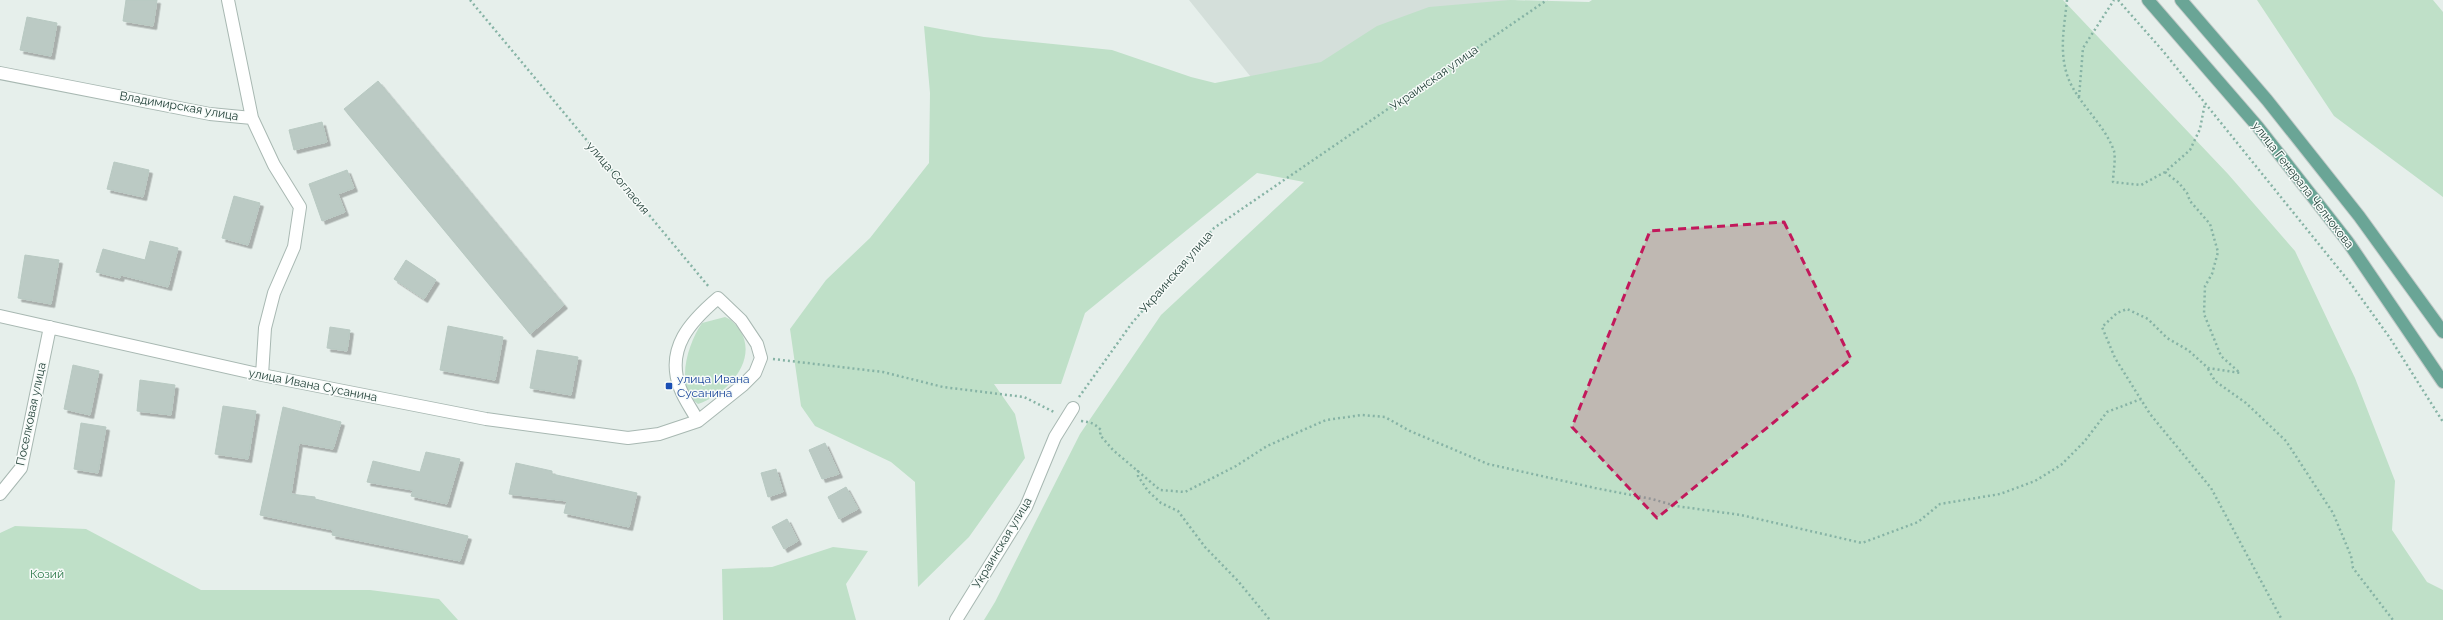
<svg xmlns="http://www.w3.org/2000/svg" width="2443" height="620" font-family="Raleway,sans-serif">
<defs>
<filter id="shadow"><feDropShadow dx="3.5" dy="3.5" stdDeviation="0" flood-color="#0004"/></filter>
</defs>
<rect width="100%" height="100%" fill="#e6efeb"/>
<path fill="#d4dfda" d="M1189,0H1517L1304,143Z"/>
<path fill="#bfe0c8" d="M1510,0L1589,2L1592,0H2063L2228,174L2295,251L2355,378L2395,481L2392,530L2427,582L2443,590V620H984L995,602L1080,434L1161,315L1304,182L1257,173L1085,313L1061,384H994L1015,414L1025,458L969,537L918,587L915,482L891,462L815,426L801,406L790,329L826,280L870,238L929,163L930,93L924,26L984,37L1112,50L1191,77L1215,83L1321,62L1377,26L1429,7Z
M2257,0H2433L2443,12V197L2334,116Z
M725,317C731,319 735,324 739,329C760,359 727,395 698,404C674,387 688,343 702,323Z
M15,526L86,529L201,590H370L439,599L458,620H0V533Z
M833,547L868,551L846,584L856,620H723L722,569L772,567Z"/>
<path fill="#bbcac4" stroke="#b8c9c2" filter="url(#shadow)" d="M126,0H157L153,26L123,21Z
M27,17L57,23L51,56L20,50Z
M378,81L564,305L530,334L344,109Z
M322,122L327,142L294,150L289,130Z
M114,162L149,170L143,197L107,189Z
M347,170L354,188L338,194L345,212L322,221L309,184Z
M234,196L260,203L248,245L222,238Z
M150,241L178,248L168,287L121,275L120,278L96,272L103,249L145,260Z
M25,255L59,260L51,304L18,298Z
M406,260L436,280L424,299L394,279Z
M448,326L503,337L495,380L440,370Z
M330,327L350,330L347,351L327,348Z
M537,350L578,357L571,395L530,388Z
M73,365L99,371L90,415L64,409Z
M140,380L175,385L171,415L137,411Z
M223,406L256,411L248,459L215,454Z
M283,407L341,422L333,449L299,443L291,494L315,497V499L468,536L460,561L332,535L333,530L260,515Z
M81,423L106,427L98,473L74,469Z
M825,443L839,474L822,479L809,450Z
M426,452L460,459L447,504L411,496L413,490L367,482L373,461L420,472Z
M516,463L552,471V474L637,493L629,527L564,513L567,501L509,494Z
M776,469L783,492L768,497L761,473Z
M846,487L858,509L839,519L828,497Z
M787,519L798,541L784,549L772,527Z"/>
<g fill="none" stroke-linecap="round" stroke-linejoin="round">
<defs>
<path id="minor" d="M228,0L252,118
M0,73L210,114L252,118L274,165L300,207L294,247L274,293L265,328L262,375
M0,316L262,375L486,419L628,438L659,434L698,421L743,385L755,373L761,358L757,344L741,320L718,298C691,321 665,348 680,388C684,399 692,410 698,421
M0,494L21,468L50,327
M956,620L1026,507L1055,437L1073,408"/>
<path id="major" d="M2148,0L2258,127L2348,242L2443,382
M2181,0L2267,100L2359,216L2443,332"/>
</defs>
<use href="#minor" stroke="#a8b8b2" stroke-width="14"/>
<use href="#major" stroke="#c2cac8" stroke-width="14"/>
<path stroke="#86b3a5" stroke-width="2.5" stroke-dasharray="2 3" stroke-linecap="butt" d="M470,0L709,287
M2067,0C2065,21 2060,45 2065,67C2071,99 2103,120 2114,151C2116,159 2113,173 2113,182L2141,185L2165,172L2190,150L2200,129L2205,103
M2118,0L2163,51L2351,284L2390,338L2443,422
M2079,97L2083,48L2114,0
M2165,172L2179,183L2187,193L2190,201L2210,224L2218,252L2212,274L2205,286L2204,314L2221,356L2240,373L2208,368L2188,350L2167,338L2148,319L2127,309L2117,313L2102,327L2115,358L2150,414L2211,488L2282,620
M773,359L883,372L943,387L1024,397L1054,412
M2208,369L2215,381L2246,403L2286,441L2333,513L2351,556L2353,568L2393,620
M1079,397L1132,323L1214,228L1547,0
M1081,421C1090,422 1094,423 1101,430L1100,435L1113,450L1160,490L1185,492L1236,466L1267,446L1326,420L1362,415L1385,417L1410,431L1488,464L1595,488L1652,499L1676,506L1741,515L1862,543L1918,522L1940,504L2000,494L2035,481L2061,465L2084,442L2107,412L2141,399
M1138,470V476L1148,491L1161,503L1178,511L1205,547L1238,581L1270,620"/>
<use href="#minor" stroke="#fff" stroke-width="12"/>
<use href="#major" stroke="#6aa596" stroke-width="12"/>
</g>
<path fill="#c2185b" fill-opacity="0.2" stroke="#c2185b" stroke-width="3" stroke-dasharray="8 5" stroke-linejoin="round" d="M1784,222L1851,359L1657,518L1572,427L1650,231Z"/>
<rect fill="#1a4fb4" stroke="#f7fbf9" stroke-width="1.5" x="665" y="382" width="8" height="8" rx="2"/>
<g text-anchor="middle" stroke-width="3" stroke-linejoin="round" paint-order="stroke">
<g font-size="12" fill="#24423a" stroke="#f7fbf9">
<text transform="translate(1434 78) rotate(-35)" y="4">Украинская улица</text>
<text transform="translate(179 106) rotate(10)" y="4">Владимирская улица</text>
<text transform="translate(618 178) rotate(50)" y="4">улица Согласия</text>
<text transform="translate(2303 185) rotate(52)" y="4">улица Генерала Челнокова</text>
<text transform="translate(1176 272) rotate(-49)" y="4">Украинская улица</text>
<text transform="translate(313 385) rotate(11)" y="4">улица Ивана Сусанина</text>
<text transform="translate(31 414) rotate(-78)" y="4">Поселковая улица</text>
<text transform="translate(1002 543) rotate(-59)" y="4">Украинская улица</text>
</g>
<g font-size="12" fill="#164399" stroke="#f7fbf9" text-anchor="start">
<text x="677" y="383">улица Ивана<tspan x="677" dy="14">Сусанина</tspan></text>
</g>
<g font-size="12" fill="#2d7a4b" stroke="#f7fbf9">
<text x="47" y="578">Козий</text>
</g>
</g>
</svg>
